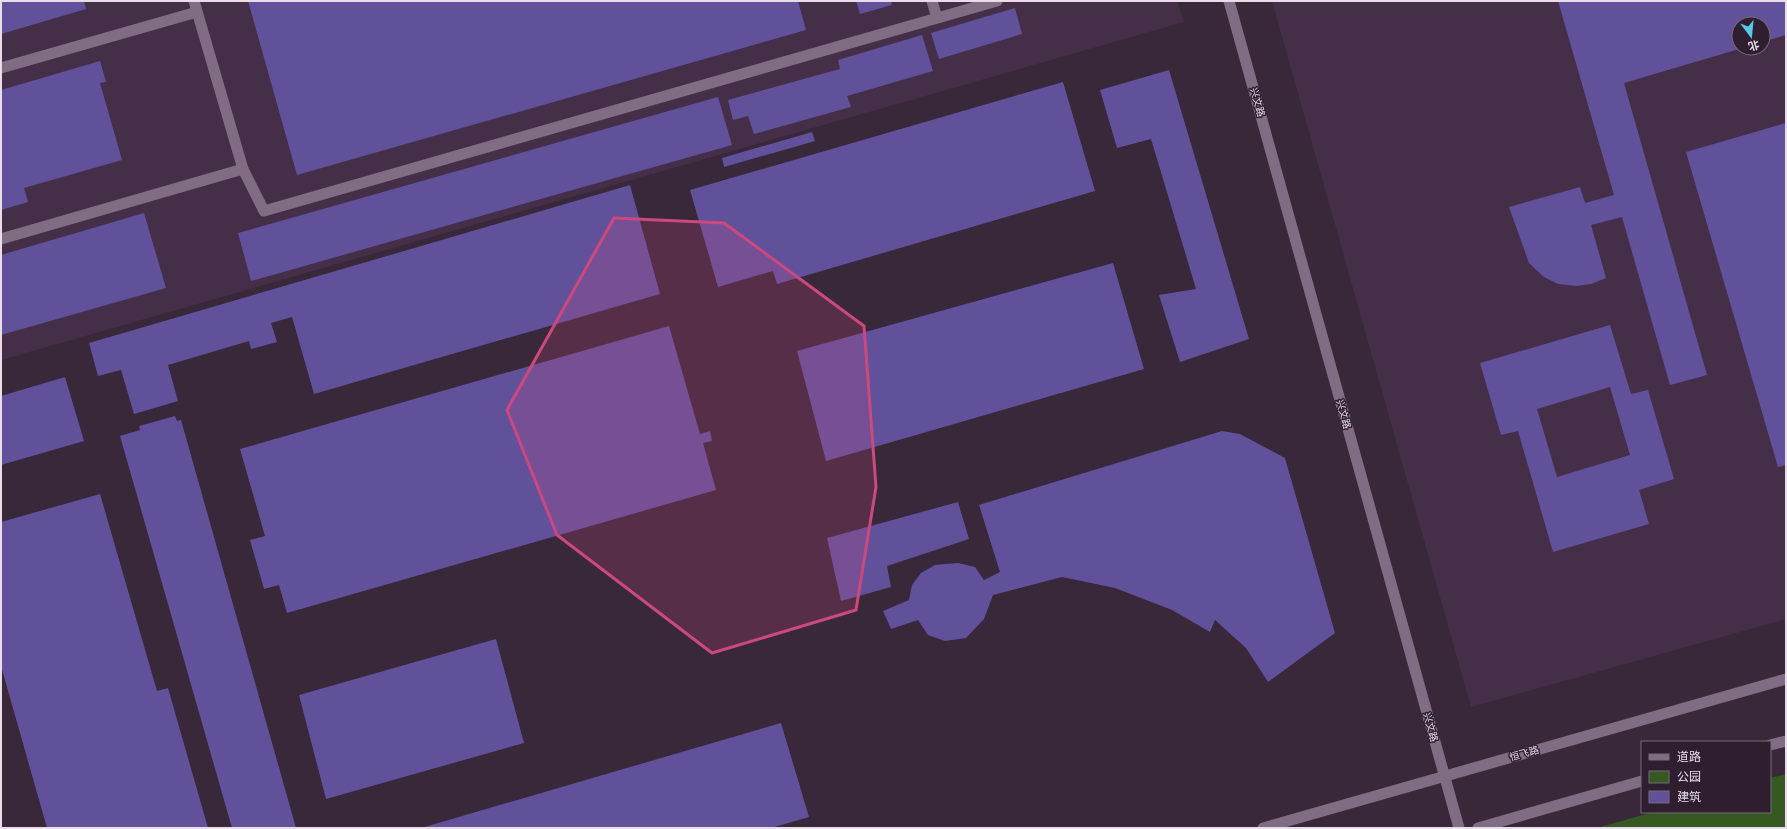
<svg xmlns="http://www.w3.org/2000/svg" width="1787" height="829" font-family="'Roboto Condensed','Noto Sans SC',sans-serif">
<rect width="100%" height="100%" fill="#39273a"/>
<path fill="#452f48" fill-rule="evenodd" d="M1,1H1177L1184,22L1,360Z
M1272,1H1786V619L1471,707ZM1739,24H1763V48H1739Z"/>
<path fill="#355921" d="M1786,774V828H1597L1653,812H1770V778Z"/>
<path fill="#61519b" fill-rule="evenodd" d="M1,1H84L86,9L1,34Z
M248,1H798L806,30L297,175Z
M856,1H891L892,5L860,14Z
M1558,1H1786V35L1763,42V24H1739V49L1624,83L1707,375L1670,385L1622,217L1591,225L1606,278L1591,284L1577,286L1558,284L1544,277L1529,263L1509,207L1580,187L1585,203L1614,195Z
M1015,8L1022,34L939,59L931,33Z
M922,35L933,71L847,96L851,107L754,134L748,116L733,120L728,100L840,69L838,60Z
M100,61L106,82L100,83L122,160L24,188L28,202L1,210V90Z
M1169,70L1249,339L1180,362L1159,295L1196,289L1151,139L1117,148L1100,90Z
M1063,82L1095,191L777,284L773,271L718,287L690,190Z
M718,97L732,145L251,281L238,233Z
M1786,123V465L1778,467L1686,152Z
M812,132L815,141L724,167L722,158Z
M630,185L660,294L314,394L292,317L271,323L277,342L251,349L249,341L168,365L178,401L134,414L121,370L98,376L89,343Z
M144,213L166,288L1,335V255Z
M1113,263L1144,369L826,461L797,351Z
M1610,325L1631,394L1648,390L1674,479L1639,490L1649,524L1553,552L1518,431L1501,435L1480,363ZM1610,387L1630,455L1557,477L1537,409Z
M669,326L700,434L710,431L712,441L703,443L716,490L287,613L279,585L264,589L250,540L265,536L240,449Z
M65,377L84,441L1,465V396Z
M175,416L177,421L181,420L296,828H232L120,436L140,430L139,426Z
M1222,431L1240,434L1285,458L1335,633L1268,682L1246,648L1215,620L1210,632L1172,610L1115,588L1062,577L993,595L984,619L966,638L945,641L928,635L918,620L891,629L883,611L909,600L912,585L921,573L935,565L958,563L975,567L984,580L1000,572L979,505Z
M100,494L157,691L168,688L208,828H47L1,666V522Z
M958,502L969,539L887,566L891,587L841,601L827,538Z
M496,639L524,743L326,799L299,695Z
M781,723L809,817L771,828H421Z"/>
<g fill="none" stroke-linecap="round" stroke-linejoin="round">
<path stroke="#816d83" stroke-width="11" d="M194,1L243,169L264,211L997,1
M932,1L937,18
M1,68L197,12
M1,239L243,169"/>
<path stroke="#816d83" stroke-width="11" d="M1229,1L1459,828"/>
<path stroke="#816d83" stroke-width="11" d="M1770,745L1786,741
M1263,828L1786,679
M1478,828L1642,781"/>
</g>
<path fill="#cc497e" fill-opacity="0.2" stroke="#cc497e" stroke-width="3" stroke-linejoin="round" d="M614,218L724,223L864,326L876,487L856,610L712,653L557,535L507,410Z"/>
<g text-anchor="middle" stroke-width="3" stroke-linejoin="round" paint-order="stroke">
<g font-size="10" fill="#e8dde9" stroke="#2e1e30">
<text transform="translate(1258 102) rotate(74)" y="4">兴文路</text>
<text transform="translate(1344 414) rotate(74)" y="4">兴文路</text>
<text transform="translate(1431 727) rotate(74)" y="4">兴文路</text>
<text transform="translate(1524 753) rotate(-16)" y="4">恒飞路</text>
</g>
</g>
<rect width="1787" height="829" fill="none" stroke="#e8dde9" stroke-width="4"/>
<rect x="1641" y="741" width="130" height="72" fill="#2e1e30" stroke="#786a7a"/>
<rect x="1649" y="754" width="20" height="6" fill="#816d83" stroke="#786a7a"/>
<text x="1677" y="761" font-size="12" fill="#e8dde9">道路</text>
<rect x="1649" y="771" width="20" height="12" fill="#355921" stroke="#786a7a"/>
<text x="1677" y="781" font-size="12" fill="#e8dde9">公园</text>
<rect x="1649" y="791" width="20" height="12" fill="#61519b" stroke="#786a7a"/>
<text x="1677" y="801" font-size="12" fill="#e8dde9">建筑</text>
<g transform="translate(1751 36) rotate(164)"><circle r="19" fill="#2e1e30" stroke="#786a7a"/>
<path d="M0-3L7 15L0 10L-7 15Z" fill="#58c9e3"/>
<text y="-6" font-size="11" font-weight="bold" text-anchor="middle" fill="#e8dde9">北</text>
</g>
</svg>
